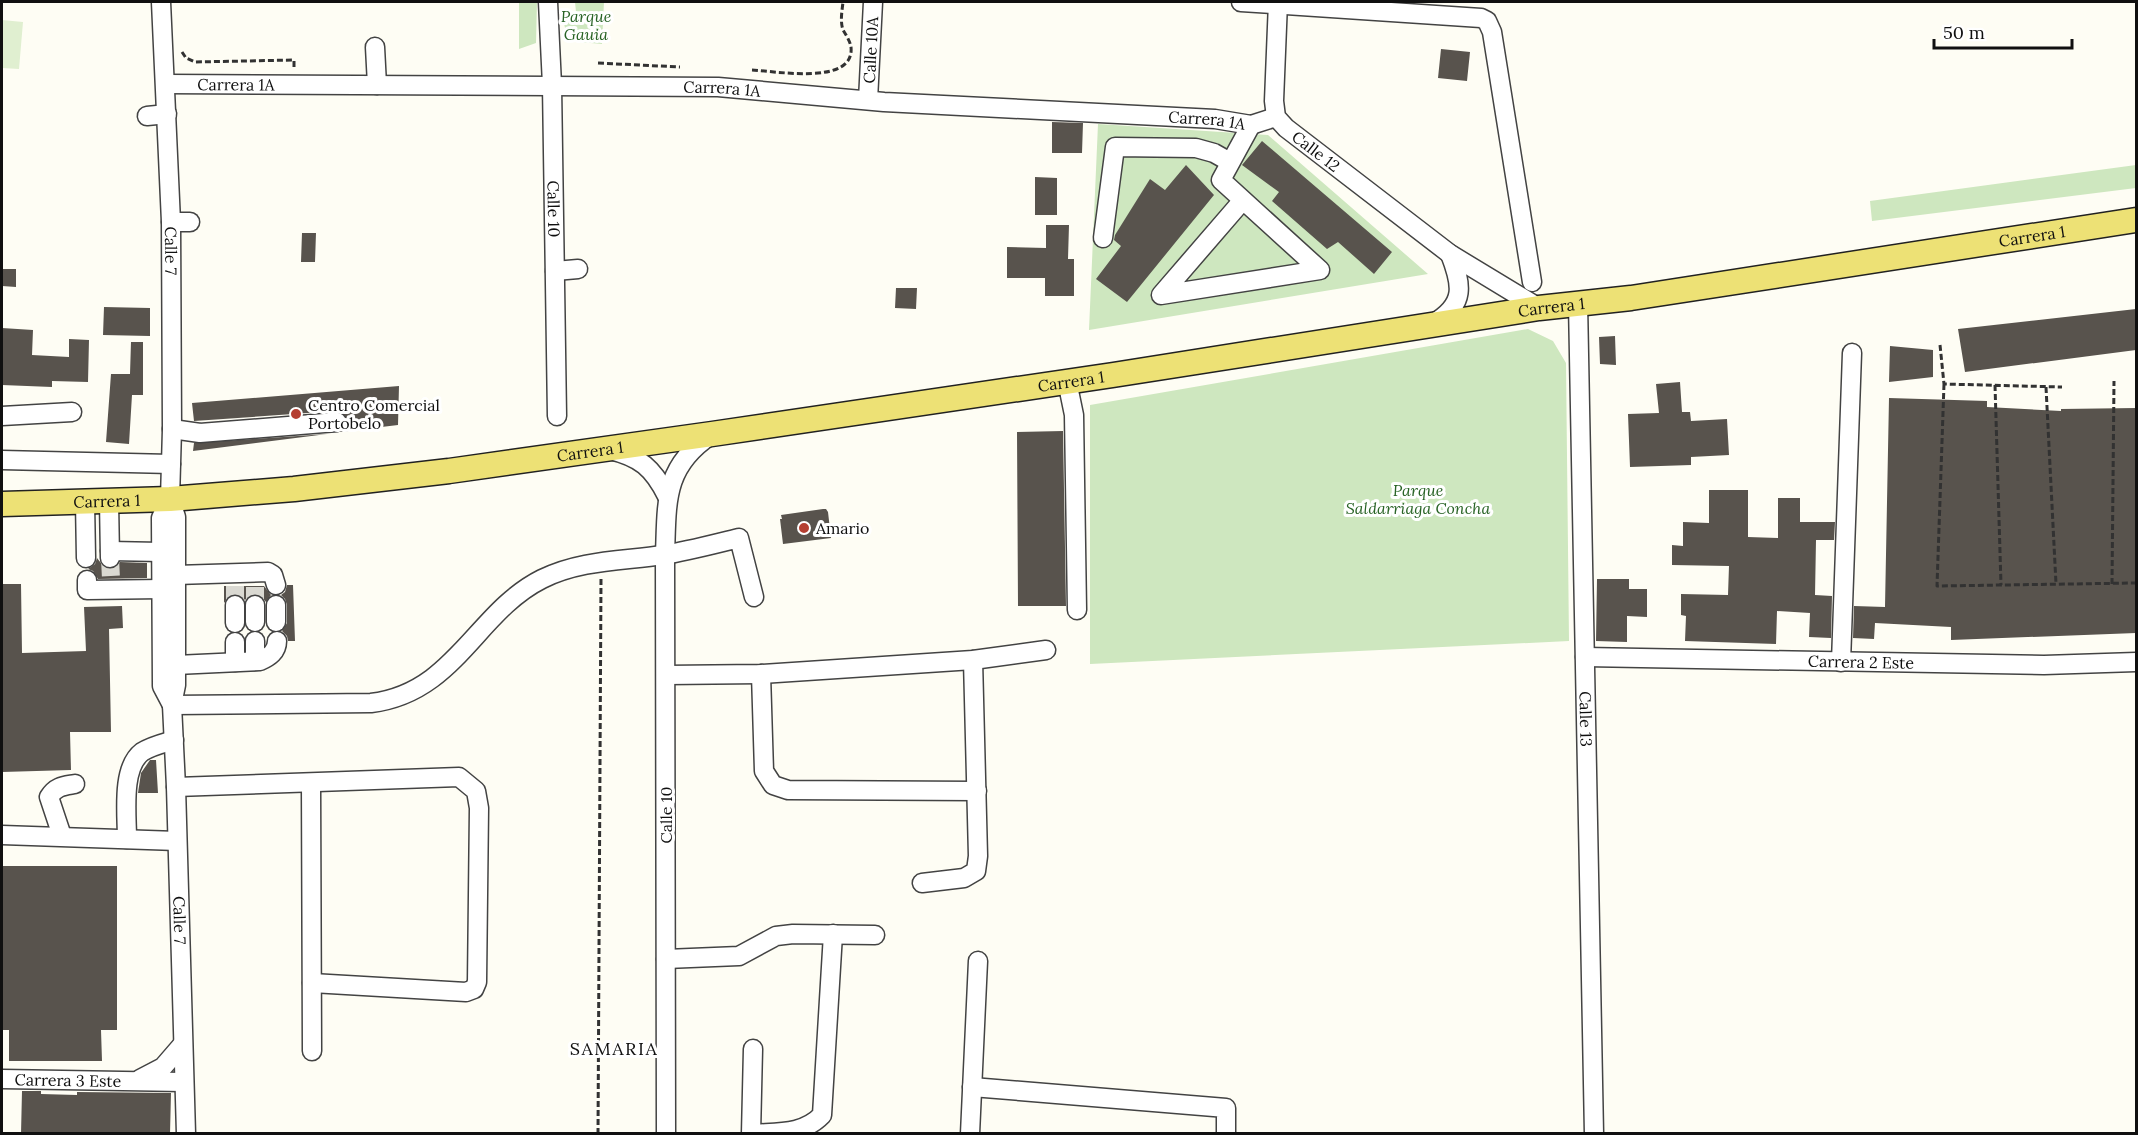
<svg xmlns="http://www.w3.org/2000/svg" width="2138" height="1135" font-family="Lora,serif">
<rect width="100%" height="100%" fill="#fefdf4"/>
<path fill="#cee7bf" d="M519,2H537L536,43L519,49Z
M575,2H604L602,44L568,41L563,19L576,12Z
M1098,124L1268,135L1428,274L1089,330Z
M2136,165V188L1872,221L1870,201Z
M1528,329L1553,341L1566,363L1569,641L1090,664V405Z"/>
<path fill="#e0efd0" d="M2,20L23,22L19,69L2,68Z"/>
<path fill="#58534d" d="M1441,49L1470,52L1467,81L1438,78Z
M1052,122L1083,123L1082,153H1052Z
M1262,141L1392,252L1374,274L1338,242L1327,249L1272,201L1279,192L1242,165Z
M1186,165L1214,195L1127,302L1096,279L1121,246L1114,240L1115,235L1150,179L1165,190Z
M1035,177L1057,178V215H1035Z
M1046,225H1069L1068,259H1074V296H1045V278H1007V247L1046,248Z
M302,233H316L315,262H301Z
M2,269H16V287L2,286Z
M896,288H917L916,309L895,308Z
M104,307L150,308V336L103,335Z
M2136,309V350L1965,372L1958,329Z
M2,328L33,330L32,355L69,357V339L89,340L88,382L52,381V387L2,385Z
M1615,336L1616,365L1600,364L1599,337Z
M131,342H143V395H132L129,444L106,442L111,374H130Z
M1890,346L1933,350V377L1889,382Z
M1680,382L1682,412H1690L1691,421L1727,419L1729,455L1691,457V465L1630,467L1628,414L1659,413L1656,384Z
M399,386L398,425L340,432L347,427L348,421L342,412L336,411L194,421L192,403Z
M1889,398L1987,401V407L2061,411V409L2136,408V633L1951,640V627L1875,623L1874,639L1853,638L1854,606L1885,607Z
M1063,431L1066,606H1018L1017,432Z
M327,434L193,451L194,443Z
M1709,490H1748V537L1778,538V498H1800V522H1835L1834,540H1816L1815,595L1832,596L1831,638L1809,637L1810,613L1777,611L1776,644L1685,641L1686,616L1681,615V594L1728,595L1729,566L1672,565V545L1683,546V522L1709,523Z
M823,509H826L828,512L831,538L783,544L780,519H782L781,515Z
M97,558L104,567L110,569L116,567L120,562L147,563V578L98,579L93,571L88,569L95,564Z
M1597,579H1629V589H1647V617L1627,616V642L1596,641Z
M2,584H21L22,653L86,651L84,607L122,606L123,628L109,629L111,732H70L71,770L2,772Z
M287,585H293L295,641H288L287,636L282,631L287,623V605L285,599L281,595L285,592Z
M224,586H264L271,595L266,602L261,596L256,594L249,596L245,600L241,596L234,594L229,596L224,603Z
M150,760H156L158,793H138L141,773Z
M2,866H117V1030H101L102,1061H9V1030H2Z
M22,1091H41V1094L77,1095V1092L171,1093L170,1134H21Z"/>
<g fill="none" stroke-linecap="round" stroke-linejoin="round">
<path stroke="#dad9d2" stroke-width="18" stroke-dasharray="18 9" stroke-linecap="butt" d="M110,558L111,579
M235,586V605
M255,605V586"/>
<defs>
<g id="minor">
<path id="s1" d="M161,2L171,222L172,429L170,499L176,517V685L172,705L176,787L186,1134"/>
<path id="s2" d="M548,2L552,85L557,416"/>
<path d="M1241,2L1481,18L1487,21L1492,32L1532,282"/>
<path id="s3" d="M1278,2L1274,101L1276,117L1286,128L1450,254L1539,308"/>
<path d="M375,47L377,85"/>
<path id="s4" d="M166,84L718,87L884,102L1215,119L1251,125L1276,117"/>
<path id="s5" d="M868,100L873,2"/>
<path d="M147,116L167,114"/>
<path d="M1243,200L1161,295L1320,270L1221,180L1251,125"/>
<path d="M171,222H190"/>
<path d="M1103,238L1115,147L1196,148L1214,153L1230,162"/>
<path d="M555,271L578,269"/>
<path id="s6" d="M1578,303L1594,1134"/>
<path d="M1434,323C1466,304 1462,285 1450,254"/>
<path d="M1067,381L1074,415L1077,610"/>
<path d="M2,416L72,412"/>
<path d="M172,429L200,433L337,422"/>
<path d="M610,450C640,457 653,468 667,496"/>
<path d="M2,460L171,464"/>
<path d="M170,499L161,518L162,686L172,705"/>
<path d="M109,501L110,558"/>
<path d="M85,502L86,558"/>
<path d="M110,551L161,552"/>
<path d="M176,575L268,572L273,575L276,585"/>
<path d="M87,580V590L162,589"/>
<path d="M235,605V623"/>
<path d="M255,605V622"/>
<path d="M276,605V622"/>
<path d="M255,641V661"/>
<path d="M235,642V662"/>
<path id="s7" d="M1585,657L2044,665L2136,662"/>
<path d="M1841,662L1852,353"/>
<path d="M176,665L260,661C269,657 277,652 277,641"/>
<path d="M761,674L764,771L773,785L788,790L977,791"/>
<path d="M666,675L761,674L973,660L1046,650"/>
<path d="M172,705L371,703C455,693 476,612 542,579C580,560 622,561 663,555C688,551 714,544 739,538L754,597"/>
<path d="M311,783L312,1051"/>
<path d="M176,787L459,777L476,791L479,808L477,982L474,989L466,992L312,983"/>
<path d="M2,835L177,841"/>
<path d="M62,836L49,797C56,786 64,786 75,784"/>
<path d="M127,839C127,814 121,768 142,752C151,746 164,743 174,740"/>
<path d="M922,883L964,878L976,871L978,856L973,660"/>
<path d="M666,959L739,956L776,936L793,934L875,935"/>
<path id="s8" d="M2,1079L183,1082"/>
<path d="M140,1079L163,1067L182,1045"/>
<path d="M972,1087L1226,1108V1134"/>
<path d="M666,1134L665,555C667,503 663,467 711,435"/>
<path d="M751,1134L753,1049"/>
<path d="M752,1134C777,1132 803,1135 822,1115L833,934"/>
<path d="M970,1134L978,961"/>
</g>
<g id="major">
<path id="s9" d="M2,504L170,499L294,489L449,471L712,434L1113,375L1539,308L1631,298L2136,220"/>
</g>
</defs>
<use href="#minor" stroke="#434343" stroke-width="21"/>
<use href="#major" stroke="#212121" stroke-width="27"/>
<path stroke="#323232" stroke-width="3" stroke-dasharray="6 3" stroke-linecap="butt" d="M182,52L186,58L195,62L294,60V68
M598,63L680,67
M752,70C775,71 855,86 851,47C850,41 846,35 843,30C840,21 842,11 843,2
M1940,345L1944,384L2062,387
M1944,384L1937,586L2136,583
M1995,385L2001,585
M2046,387L2056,584
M2112,584L2114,381
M598,1134L601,579"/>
<use href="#minor" stroke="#fff" stroke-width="18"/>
<use href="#major" stroke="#ede175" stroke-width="24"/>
</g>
<g fill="#b53f32" stroke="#fff" stroke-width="2">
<circle cx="296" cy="414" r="6"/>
<circle cx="804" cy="528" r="6"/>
</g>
<g text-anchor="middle" stroke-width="6" stroke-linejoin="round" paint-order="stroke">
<g font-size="16" font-style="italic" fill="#286325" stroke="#fff">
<text x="586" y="22">Parque<tspan x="586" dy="18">Gauia</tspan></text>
<text x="1418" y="496">Parque<tspan x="1418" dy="18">Saldarriaga Concha</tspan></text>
</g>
<g font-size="16" fill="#101010" stroke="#fff">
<text dy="6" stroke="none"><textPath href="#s5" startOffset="50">Calle 10A</textPath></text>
<text dy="6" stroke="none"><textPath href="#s4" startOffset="70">Carrera 1A</textPath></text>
<text dy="6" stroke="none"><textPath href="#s4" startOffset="556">Carrera 1A</textPath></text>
<text dy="6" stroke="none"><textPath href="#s4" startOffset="1042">Carrera 1A</textPath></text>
<text dy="6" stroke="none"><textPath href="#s3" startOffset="168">Calle 12</textPath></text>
<text dy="6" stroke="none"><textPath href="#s2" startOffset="207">Calle 10</textPath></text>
<text dy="6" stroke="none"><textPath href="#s9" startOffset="2049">Carrera 1</textPath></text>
<text dy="6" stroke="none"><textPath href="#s1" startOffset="249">Calle 7</textPath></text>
<text dy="6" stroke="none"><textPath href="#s9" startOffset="1563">Carrera 1</textPath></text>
<text dy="6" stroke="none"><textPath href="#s9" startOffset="1077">Carrera 1</textPath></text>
<text dy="6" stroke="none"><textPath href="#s9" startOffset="591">Carrera 1</textPath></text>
<text dy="6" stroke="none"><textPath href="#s9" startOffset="105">Carrera 1</textPath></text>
<text dy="6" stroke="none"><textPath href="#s7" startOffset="276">Carrera 2 Este</textPath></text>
<text dy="6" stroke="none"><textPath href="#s6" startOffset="416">Calle 13</textPath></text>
<text transform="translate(666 815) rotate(-90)" y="6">Calle 10</text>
<text dy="6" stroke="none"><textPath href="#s1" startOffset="920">Calle 7</textPath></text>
<text dy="6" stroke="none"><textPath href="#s8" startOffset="66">Carrera 3 Este</textPath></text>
</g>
<g font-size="16" fill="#101010" stroke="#fff" text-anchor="start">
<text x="308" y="411">Centro Comercial<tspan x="308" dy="18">Portobelo</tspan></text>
<text x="816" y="534">Amario</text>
</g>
<g font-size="18" letter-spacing="1.5" fill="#101010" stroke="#fff">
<text x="614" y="1055">SAMARIA</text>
</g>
</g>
<rect width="2138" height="1135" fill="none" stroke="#101010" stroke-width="6"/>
<path d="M1934 39v9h138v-9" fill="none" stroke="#101010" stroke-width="3"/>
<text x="1943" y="39" font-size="18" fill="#101010" stroke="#ffffff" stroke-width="4.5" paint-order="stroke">50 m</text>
</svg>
